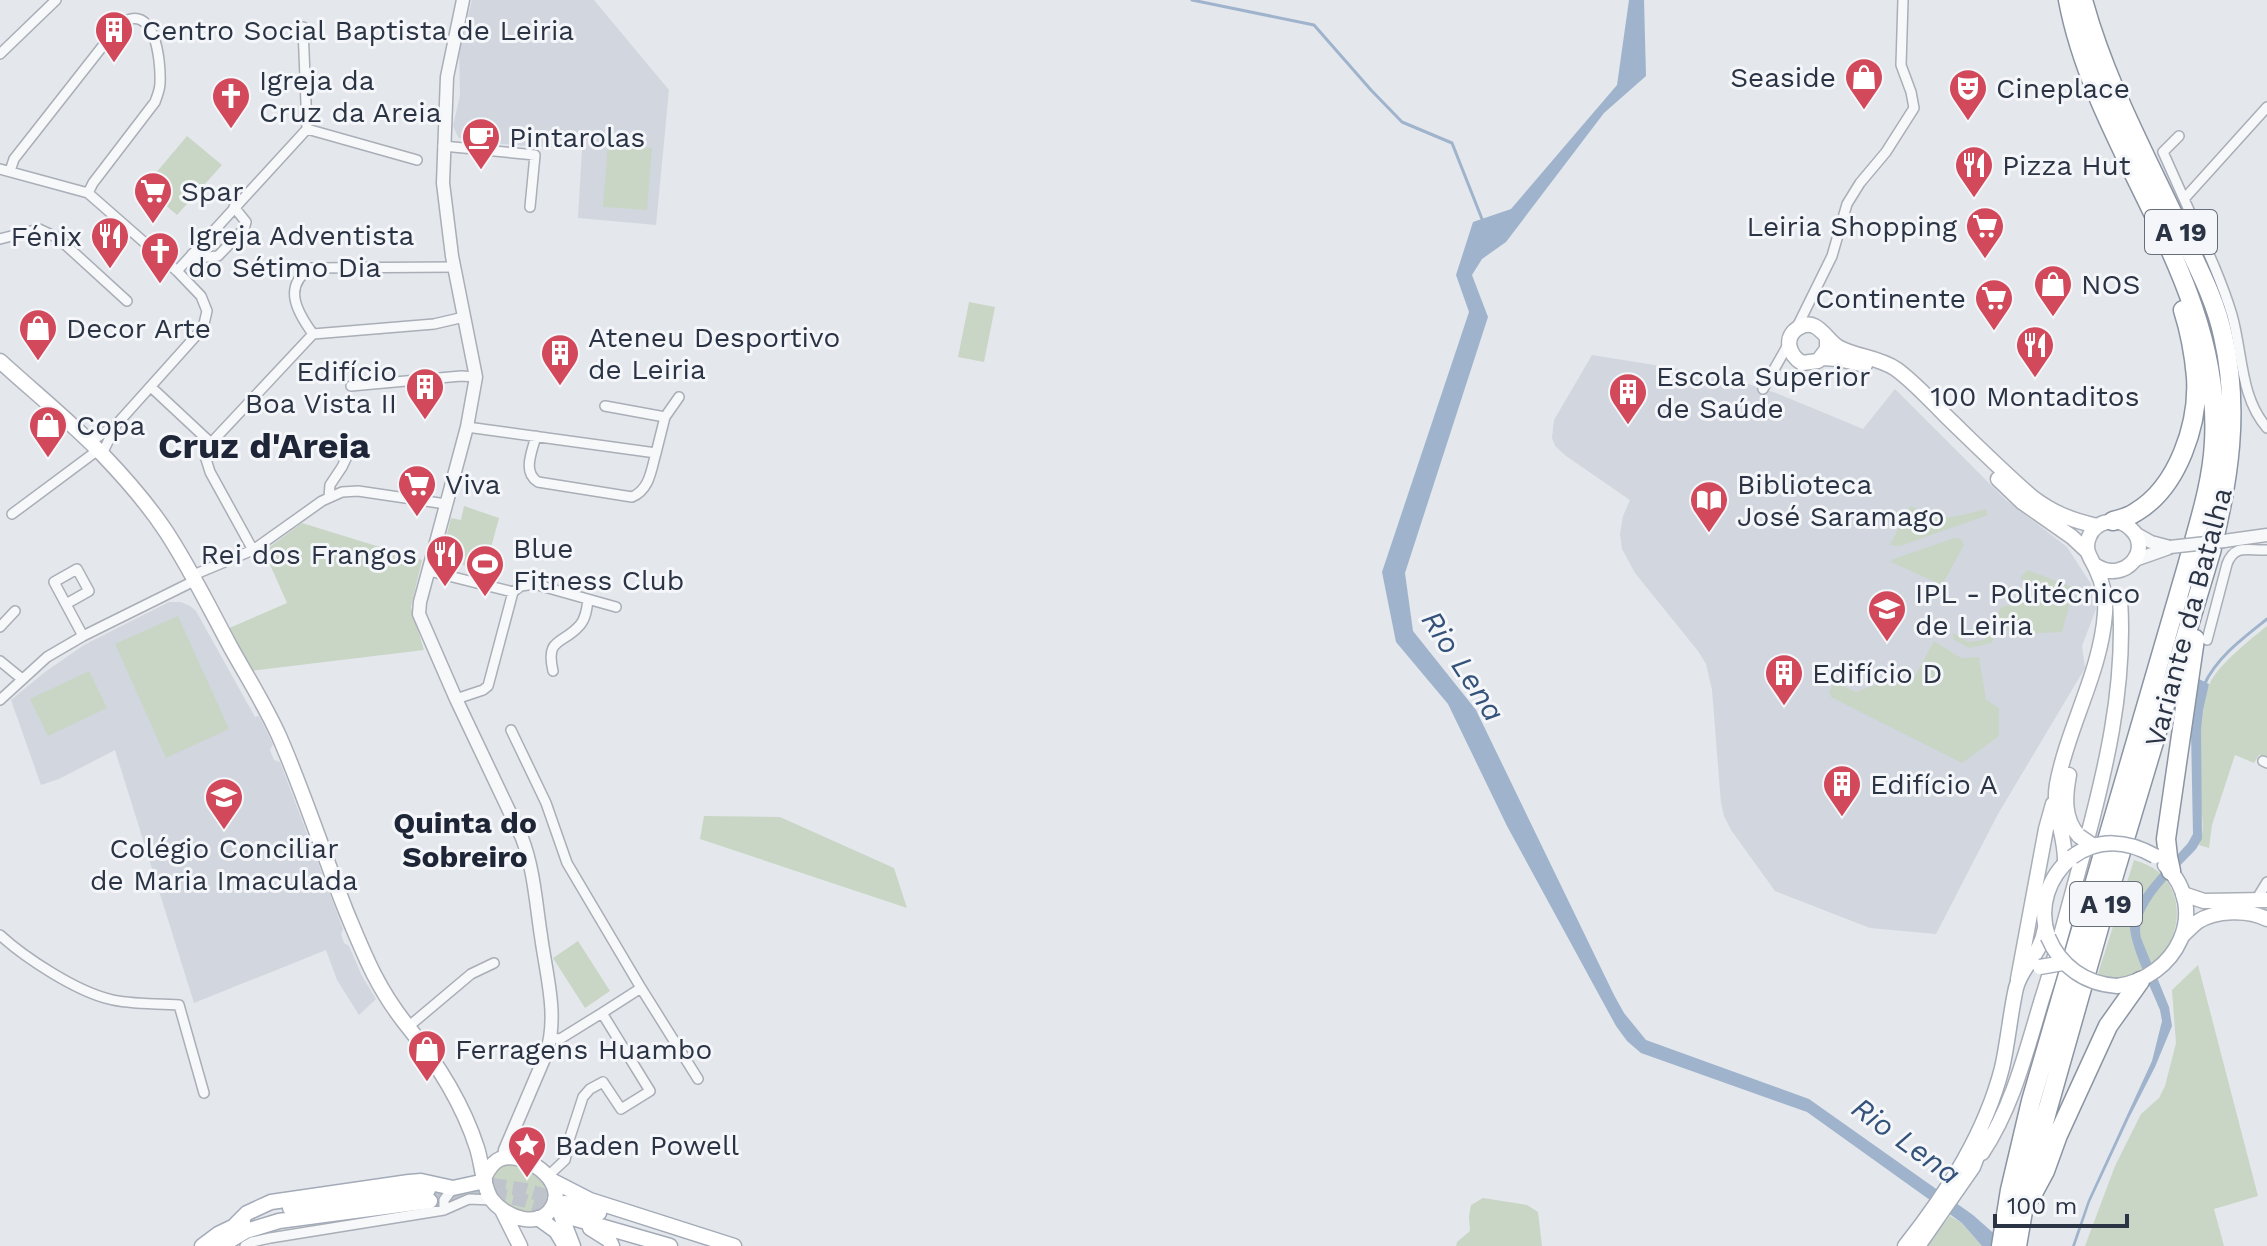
<svg xmlns="http://www.w3.org/2000/svg" width="2267" height="1246" font-family="'Work Sans',sans-serif">
<rect width="100%" height="100%" fill="#e4e7ec"/>
<path fill="#d2d6de" d="M472,0H594L669,90L656,225L578,218L582,150L463,141L458,137L453,126L460,95L459,49Z
M1592,355L1679,369L1739,381L1776,393L1863,429L1895,389L2006,500L2067,547L2091,584L2096,609L2082,646L2085,668L1998,814L1936,934L1870,928L1775,891L1731,830L1724,816L1721,803L1712,690L1706,664L1698,651L1635,573L1622,549L1620,534L1623,516L1630,500L1566,456L1555,446L1552,438L1554,420Z
M169,602H181L190,606L196,611L255,717L259,716L273,744L270,750L274,760L280,762L343,929L341,934L344,943L349,946L362,976L376,999L359,1015L337,980L326,950L194,1003L115,750L59,779L41,785L11,700L45,672L84,645Z"/>
<path fill="#c9d6c5" d="M187,136L222,165L177,215L144,187Z
M608,144L652,148L647,210L603,207Z
M969,302L995,307L984,362L958,357Z
M464,506L499,518L483,577L478,575L476,568L455,563L452,568L444,566L440,561L451,518L461,520Z
M1910,506C1948,521 1947,519 1986,509L1988,515L1900,546L1890,545Z
M302,523L422,560L411,607L424,650L250,671L227,629L287,603L264,551Z
M1955,538H1960L1964,545L1942,585L1891,562L1893,559Z
M2027,570L2078,589L2071,599L2062,632L2011,634L2003,624L1991,643L1969,648L1953,639V633L1968,642L1984,640L2001,607L2032,600L2038,587L2020,578Z
M178,616L229,729L166,758L115,644Z
M2267,626V758L2259,755L2254,763L2235,755L2212,825L2209,848L2199,845C2206,830 2201,812 2200,796C2199,766 2197,710 2210,683C2218,665 2251,639 2267,626Z
M1934,641L1961,658L1979,657L1986,700L1999,708V736L1962,763L1831,697L1829,692L1834,682L1856,692L1872,686L1915,676Z
M89,671L107,708L48,736L30,699Z
M704,816L780,817L894,868L907,908L700,839Z
M2134,860C2144,863 2154,867 2162,875C2195,911 2169,970 2123,978C2114,979 2105,978 2097,977Z
M578,941L610,991L585,1008L553,958Z
M2198,965L2258,1196L2214,1209L2224,1246H2085L2115,1166L2141,1114L2159,1098L2165,1086L2176,1043L2172,990Z
M515,1163C535,1172 567,1193 535,1213C534,1213 523,1213 522,1213C499,1207 481,1183 502,1165Z
M1483,1198L1527,1205L1538,1212L1542,1246H1456L1457,1242L1470,1231L1469,1217L1471,1205Z
M1950,1216L1962,1223L1982,1246H1926Z"/>
<path fill="#9fb4cc" d="M1629,0H1644L1646,76L1604,113L1506,242L1482,259L1472,275L1488,317L1405,573L1413,631L1476,710L1614,995L1624,1013L1646,1040L1809,1099L1973,1215L2008,1246H1982L1962,1223L1807,1112L1641,1053L1627,1041L1616,1026L1507,826L1448,704L1396,642L1382,572L1469,312L1456,275L1473,222L1511,209L1617,85Z
M2199,679L2209,684L2203,710L2201,729L2202,839L2196,849C2176,871 2133,907 2141,938L2169,1007L2172,1026L2155,1067L2129,1118L2090,1202L2075,1246H2072L2088,1200L2152,1061L2162,1021L2160,1010C2152,990 2130,946 2130,926C2131,899 2170,864 2188,843L2193,834L2191,732Z"/>
<g fill="none" stroke-linecap="round" stroke-linejoin="round">
<path stroke="#9fb4cc" stroke-width="3" d="M1192,0L1314,25L1371,90L1402,122L1452,143L1482,219
M2204,685C2217,657 2243,638 2267,619"/>
<path stroke="#bfc3cb" stroke-width="14" stroke-dasharray="14 7" stroke-linecap="butt" d="M492,1185L526,1190L565,1202
M430,1201C448,1197 468,1193 487,1194C513,1195 538,1205 562,1214"/>
<defs>
<path id="minor" d="M303,27L307,129
M0,54L56,0
M2267,107L2184,199C2201,237 2220,275 2232,315C2243,354 2240,397 2267,428
M2179,136L2163,152L2184,199
M443,146L535,155L530,207
M0,169L88,193L177,271L201,296L207,311L203,328L116,425L96,438L91,444
M10,171L14,159L120,24C155,0 161,61 160,83C160,90 157,96 155,102L93,183L88,193
M0,239L39,229L58,238L127,301
M192,254L197,258L218,256L244,229L246,222L234,207
M177,271L307,129L417,160
M1796,329L1832,256L1847,204L1860,183L1886,152L1914,108L1911,92L1901,65L1903,0
M313,334C297,312 282,286 311,268L454,267
M351,386L461,376L476,377
M151,387L211,443
M1763,389L1789,343
M605,406L665,417
M467,427L656,453L665,417L679,397
M536,436C532,452 522,472 538,482L632,497C650,489 651,470 656,453
M102,454L116,425
M329,497L330,485L342,467L351,448
M12,514L98,450
M253,550L210,472L205,456L211,443L313,334L434,324L464,317
M429,571L513,592L521,586L534,584L616,607
M191,576L253,550L322,501L342,492L358,491L446,504
M66,604L89,591L77,569L54,582L83,636
M0,627L15,611
M2207,640L2227,564C2235,543 2249,551 2267,550
M0,661L22,679
M553,671C545,637 563,645 580,625C586,618 587,608 588,600
M456,699L483,690L488,686L513,592
M0,700L47,657L83,636L194,581
M511,730L546,803L567,863L641,988
M2263,761L2267,763
M2256,900L2267,882
M0,935C25,958 76,991 109,999C131,1005 157,1003 179,1005L204,1093
M602,1013L641,988L698,1079
M408,1027L471,974L494,963
M548,1176L565,1160L570,1137L583,1097L590,1089L603,1082L621,1109L650,1091L602,1013L560,1039L551,1038
M444,1210V1200L453,1188
M245,1246L252,1242L270,1238L444,1210L469,1199L492,1200"/>
<path id="tertiary" d="M463,0L447,77L443,183L452,256L476,377L467,427L420,602L419,614L456,699L522,838C534,869 536,904 541,936C546,974 559,1017 546,1054L505,1150L504,1158
M2135,533L2151,542L2170,547
M2224,541L2267,535
M2135,560L2169,548"/>
<path id="secondary" d="M1827,339V349L1818,361L1802,363C1789,355 1783,338 1798,328C1817,316 1825,339 1838,347C1856,357 1878,357 1896,369C1914,382 1930,400 1946,416C1974,443 2002,471 2032,497C2053,513 2071,520 2097,526
M1822,358L1838,359L1865,365
M0,361C34,392 71,422 103,455C125,478 147,503 165,530C189,566 209,607 230,646C246,675 265,705 279,736C304,793 323,853 346,911C364,954 376,986 405,1023C436,1061 462,1101 477,1148C482,1163 483,1188 492,1200C505,1217 540,1231 553,1206C567,1180 523,1150 500,1159C493,1162 488,1170 485,1176
M1998,479L2022,502L2072,537L2087,551
M2069,775C2065,796 2063,819 2079,836
M2065,863C2066,835 2052,814 2057,784C2068,726 2101,672 2105,613C2106,598 2103,584 2097,571C2092,559 2083,551 2089,537C2095,521 2117,516 2130,528C2154,549 2125,584 2096,566
M2183,894L2204,901L2267,900
M2182,936C2187,931 2192,926 2197,922C2215,910 2248,909 2267,919
M2018,979L2046,829L2053,804
M1982,1153C2013,1106 2026,1052 2042,999C2057,953 2069,905 2082,858C2105,773 2126,688 2120,599
M502,1210L520,1246"/>
<path id="primary" d="M2048,936C2038,907 2048,877 2072,857
M2117,986C2176,978 2211,911 2165,865
M551,1180L590,1200L734,1246
M555,1200L573,1246
M565,1203L599,1213
M290,1208L428,1190
M569,1217L670,1246
M538,1218L556,1231L565,1246
M235,1225L247,1213L271,1202L409,1182L421,1181L453,1188L485,1181
M590,1228L609,1240L612,1246
M202,1246L218,1234L243,1222
M221,1246L246,1231L279,1221L430,1201
M1905,1246C1947,1193 1985,1134 2002,1068C2008,1042 2010,1015 2016,988C2022,965 2041,955 2045,928
M1918,1246L1973,1167L1985,1136"/>
<path id="motorway" d="M2113,521C2121,519 2129,517 2136,512C2178,487 2199,424 2196,377C2194,354 2190,332 2183,310
M2171,871L2168,857L2166,839L2195,639
M2031,1197L2045,1171L2058,1135L2108,1026L2140,981
M2001,1246L2010,1190L2031,1101L2187,566C2198,525 2212,484 2214,442C2223,279 2097,154 2068,0
M2017,1246L2028,1182L2048,1108L2112,882L2211,552C2229,480 2240,410 2223,336C2215,298 2196,264 2180,229C2145,154 2105,81 2083,0"/>
</defs>
<use href="#minor" stroke="#a9aeb7" stroke-width="12"/>
<use href="#tertiary" stroke="#a9aeb7" stroke-width="15"/>
<use href="#secondary" stroke="#a9aeb7" stroke-width="17"/>
<use href="#primary" stroke="#a3abb8" stroke-width="17"/>
<use href="#motorway" stroke="#8b94a3" stroke-width="21"/>
<use href="#minor" stroke="#f7f8fa" stroke-width="9"/>
<use href="#tertiary" stroke="#f7f8fa" stroke-width="12"/>
<use href="#secondary" stroke="#fff" stroke-width="14"/>
<use href="#primary" stroke="#fff" stroke-width="14"/>
<use href="#motorway" stroke="#fff" stroke-width="18"/>
<defs>
<path id="tertiary-bridge" d="M2170,547L2224,541"/>
<path id="secondary-bridge" d="M2079,836L2092,845"/>
<path id="primary-bridge" d="M2072,857C2098,838 2127,840 2155,856
M2048,937C2060,966 2085,984 2117,986
M2040,967L2063,963"/>
</defs>
<use href="#tertiary-bridge" stroke="#a9aeb7" stroke-width="15" stroke-linecap="butt"/>
<use href="#secondary-bridge" stroke="#a9aeb7" stroke-width="17" stroke-linecap="butt"/>
<use href="#primary-bridge" stroke="#a3abb8" stroke-width="17" stroke-linecap="butt"/>
<use href="#tertiary-bridge" stroke="#f7f8fa" stroke-width="12"/>
<use href="#secondary-bridge" stroke="#fff" stroke-width="14"/>
<use href="#primary-bridge" stroke="#fff" stroke-width="14"/>
</g>
<defs>
<symbol id="building-pin" viewBox="-11 -11 22 30"><path d="M0 17L-7.5 6A9.5 9.5 0 1 1 7.5 6Z" fill="#d1495b" stroke="#f4f6f9"/><path d="M-4-6H4V6H1V3H-1V6H-4ZM-2.5-4.3h1.7v1.8h-1.7ZM.8-4.3h1.7v1.8H.8ZM-2.5-1h1.7V.8h-1.7ZM.8-1h1.7V.8H.8Z" fill="#fff"/></symbol>
<symbol id="shop-pin" viewBox="-11 -11 22 30"><path d="M0 17L-7.5 6A9.5 9.5 0 1 1 7.5 6Z" fill="#d1495b" stroke="#f4f6f9"/><path d="M-5-2.5h2.3a2.7 3.5 0 0 1 5.4 0H5L5.5 6h-11ZM-1.5-2.5h3a1.5 2.3 0 0 0-3 0Z" fill="#fff"/></symbol>
<symbol id="theatre-pin" viewBox="-11 -11 22 30"><path d="M0 17L-7.5 6A9.5 9.5 0 1 1 7.5 6Z" fill="#d1495b" stroke="#f4f6f9"/><path d="M-5-5.5Q0-4 5-5.5V0Q5 5 0 6Q-5 5-5 0ZM-3.3-2.5H-1v1.5H-3.3ZM1-2.5H3.3v1.5H1ZM-2.8 1Q0 5.5 2.8 1Z" fill="#fff"/></symbol>
<symbol id="church-pin" viewBox="-11 -11 22 30"><path d="M0 17L-7.5 6A9.5 9.5 0 1 1 7.5 6Z" fill="#d1495b" stroke="#f4f6f9"/><path d="M-1.2-6h2.4v3.5h3.3v2.4h-3.3V6h-2.4V-.1h-3.3v-2.4h3.3Z" fill="#fff"/></symbol>
<symbol id="cafe-pin" viewBox="-11 -11 22 30"><path d="M0 17L-7.5 6A9.5 9.5 0 1 1 7.5 6Z" fill="#d1495b" stroke="#f4f6f9"/><path d="M-5.5-4.5H6V0H3Q3 3.5 0 3.5H-2.5Q-5.5 3.5-5.5 0ZM3-3.2v2h1.7v-2ZM-6 4.5H4V6H-6Z" fill="#fff"/></symbol>
<symbol id="restaurant-pin" viewBox="-11 -11 22 30"><path d="M0 17L-7.5 6A9.5 9.5 0 1 1 7.5 6Z" fill="#d1495b" stroke="#f4f6f9"/><path d="M-5-6h1v4h1v-4h1v4h1v-4h1v5L-1.5 .5V6h-2V.5L-5-1ZM5-6V6H3V1.5H1.5Q1.5-4 5-6Z" fill="#fff"/></symbol>
<symbol id="supermarket-pin" viewBox="-11 -11 22 30"><path d="M0 17L-7.5 6A9.5 9.5 0 1 1 7.5 6Z" fill="#d1495b" stroke="#f4f6f9"/><path d="M-6-5.5h2.5l.6 2H6L4.5 2H-2.5L-4.4-4H-6ZM-1.5 3.2a1.3 1.3 0 1 0 .1 0ZM3 3.2a1.3 1.3 0 1 0 .1 0Z" fill="#fff"/></symbol>
<symbol id="library-pin" viewBox="-11 -11 22 30"><path d="M0 17L-7.5 6A9.5 9.5 0 1 1 7.5 6Z" fill="#d1495b" stroke="#f4f6f9"/><path d="M-6-4Q-3-5.5-.7-3.5V5Q-3 3-6 4ZM6-4Q3-5.5 .7-3.5V5Q3 3 6 4Z" fill="#fff"/></symbol>
<symbol id="stadium-pin" viewBox="-11 -11 22 30"><path d="M0 17L-7.5 6A9.5 9.5 0 1 1 7.5 6Z" fill="#d1495b" stroke="#f4f6f9"/><path d="M0-5a6.5 5 0 1 0 0 10a6.5 5 0 1 0 0-10ZM-3.5-1.8h7v3.6h-7Z" fill="#fff"/></symbol>
<symbol id="university-pin" viewBox="-11 -11 22 30"><path d="M0 17L-7.5 6A9.5 9.5 0 1 1 7.5 6Z" fill="#d1495b" stroke="#f4f6f9"/><path d="M0-5L7-2L0 1L-7-2ZM-4 1L0 2.5L4 1V4Q0 6-4 4Z" fill="#fff"/></symbol>
<symbol id="school-pin" viewBox="-11 -11 22 30"><path d="M0 17L-7.5 6A9.5 9.5 0 1 1 7.5 6Z" fill="#d1495b" stroke="#f4f6f9"/><path d="M0-5L7-2L0 1L-7-2ZM-4 1L0 2.5L4 1V4Q0 6-4 4Z" fill="#fff"/></symbol>
<symbol id="sight-pin" viewBox="-11 -11 22 30"><path d="M0 17L-7.5 6A9.5 9.5 0 1 1 7.5 6Z" fill="#d1495b" stroke="#f4f6f9"/><path d="M0-6L1.8-2.2L6-1.7L2.9 1.2L3.7 5.4L0 3.3L-3.7 5.4L-2.9 1.2L-6-1.7L-1.8-2.2Z" fill="#fff"/></symbol>
</defs>
<g fill-rule="evenodd">
<use href="#building-pin" x="92" y="8" width="44" height="60"/>
<use href="#shop-pin" x="1842" y="55" width="44" height="60"/>
<use href="#theatre-pin" x="1946" y="66" width="44" height="60"/>
<use href="#church-pin" x="209" y="74" width="44" height="60"/>
<use href="#cafe-pin" x="459" y="115" width="44" height="60"/>
<use href="#restaurant-pin" x="1952" y="143" width="44" height="60"/>
<use href="#supermarket-pin" x="131" y="169" width="44" height="60"/>
<use href="#supermarket-pin" x="1963" y="204" width="44" height="60"/>
<use href="#restaurant-pin" x="88" y="214" width="44" height="60"/>
<use href="#church-pin" x="138" y="229" width="44" height="60"/>
<use href="#shop-pin" x="2031" y="262" width="44" height="60"/>
<use href="#supermarket-pin" x="1972" y="276" width="44" height="60"/>
<use href="#shop-pin" x="16" y="306" width="44" height="60"/>
<use href="#restaurant-pin" x="2013" y="323" width="44" height="60"/>
<use href="#building-pin" x="538" y="331" width="44" height="60"/>
<use href="#building-pin" x="403" y="365" width="44" height="60"/>
<use href="#building-pin" x="1606" y="370" width="44" height="60"/>
<use href="#shop-pin" x="26" y="403" width="44" height="60"/>
<use href="#supermarket-pin" x="395" y="462" width="44" height="60"/>
<use href="#library-pin" x="1687" y="478" width="44" height="60"/>
<use href="#restaurant-pin" x="423" y="532" width="44" height="60"/>
<use href="#stadium-pin" x="463" y="542" width="44" height="60"/>
<use href="#university-pin" x="1865" y="587" width="44" height="60"/>
<use href="#building-pin" x="1762" y="651" width="44" height="60"/>
<use href="#building-pin" x="1820" y="762" width="44" height="60"/>
<use href="#school-pin" x="202" y="775" width="44" height="60"/>
<use href="#shop-pin" x="405" y="1027" width="44" height="60"/>
<use href="#sight-pin" x="505" y="1123" width="44" height="60"/>
</g>
<g text-anchor="middle" stroke-width="6" stroke-linejoin="round" paint-order="stroke">
<g fill="#f4f6f9" stroke="#676e7b" stroke-width="2">
<rect x="2145" y="210" width="72" height="44" rx="6"/>
<rect x="2070" y="882" width="72" height="44" rx="6"/>
</g>
<g font-size="26" font-weight="bold" fill="#2b3445">
<text x="2181" y="241">A 19</text>
<text x="2106" y="913">A 19</text>
</g>
<g font-size="28" fill="#2b3445" stroke="#f4f6f9" text-anchor="start">
<text x="142" y="40">Centro Social Baptista de Leiria</text>
<text x="1836" y="87" text-anchor="end">Seaside</text>
<text x="259" y="90">Igreja da<tspan x="259" dy="32">Cruz da Areia</tspan></text>
<text x="1996" y="98">Cineplace</text>
<text x="509" y="147">Pintarolas</text>
<text x="2002" y="175">Pizza Hut</text>
<text x="181" y="201">Spar</text>
<text x="1957" y="236" text-anchor="end">Leiria Shopping</text>
<text x="188" y="245">Igreja Adventista<tspan x="188" dy="32">do Sétimo Dia</tspan></text>
<text x="82" y="246" text-anchor="end">Fénix</text>
<text x="2081" y="294">NOS</text>
<text x="1966" y="308" text-anchor="end">Continente</text>
<text x="66" y="338">Decor Arte</text>
<text x="588" y="347">Ateneu Desportivo<tspan x="588" dy="32">de Leiria</tspan></text>
<text x="397" y="381" text-anchor="end">Edifício<tspan x="397" dy="32">Boa Vista II</tspan></text>
<text x="1656" y="386">Escola Superior<tspan x="1656" dy="32">de Saúde</tspan></text>
<text x="2035" y="406" text-anchor="middle">100 Montaditos</text>
<text x="76" y="435">Copa</text>
<text x="445" y="494">Viva</text>
<text x="1737" y="494">Biblioteca<tspan x="1737" dy="32">José Saramago</tspan></text>
<text x="513" y="558">Blue<tspan x="513" dy="32">Fitness Club</tspan></text>
<text x="417" y="564" text-anchor="end">Rei dos Frangos</text>
<text x="1915" y="603">IPL - Politécnico<tspan x="1915" dy="32">de Leiria</tspan></text>
<text x="1812" y="683">Edifício D</text>
<text x="1870" y="794">Edifício A</text>
<text x="224" y="858" text-anchor="middle">Colégio Conciliar<tspan x="224" dy="32">de Maria Imaculada</tspan></text>
<text x="455" y="1059">Ferragens Huambo</text>
<text x="555" y="1155">Baden Powell</text>
</g>
<g font-size="28" fill="#2b3445" stroke="#f4f6f9">
<text transform="translate(2188 617) rotate(-75)" y="10">Variante da Batalha</text>
</g>
<g font-size="30" font-style="italic" fill="#34527a" stroke="#f4f6f9">
<text transform="translate(1463 666) rotate(57)" y="10">Rio Lena</text>
<text transform="translate(1906 1141) rotate(36)" y="10">Rio Lena</text>
</g>
<g font-size="30" font-weight="bold" fill="#1d2536" stroke="#f4f6f9">
<text x="465" y="833">Quinta do<tspan x="465" dy="34">Sobreiro</tspan></text>
</g>
<g font-size="36" font-weight="bold" fill="#1d2536" stroke="#f4f6f9">
<text x="264" y="458">Cruz d'Areia</text>
</g>
</g>
<path d="M1995 1214v12h132v-12" fill="none" stroke="#2b3445" stroke-width="4"/>
<text x="2007" y="1214" font-size="24" fill="#2b3445" stroke="#f4f6f9" stroke-width="6" paint-order="stroke">100 m</text>
</svg>
